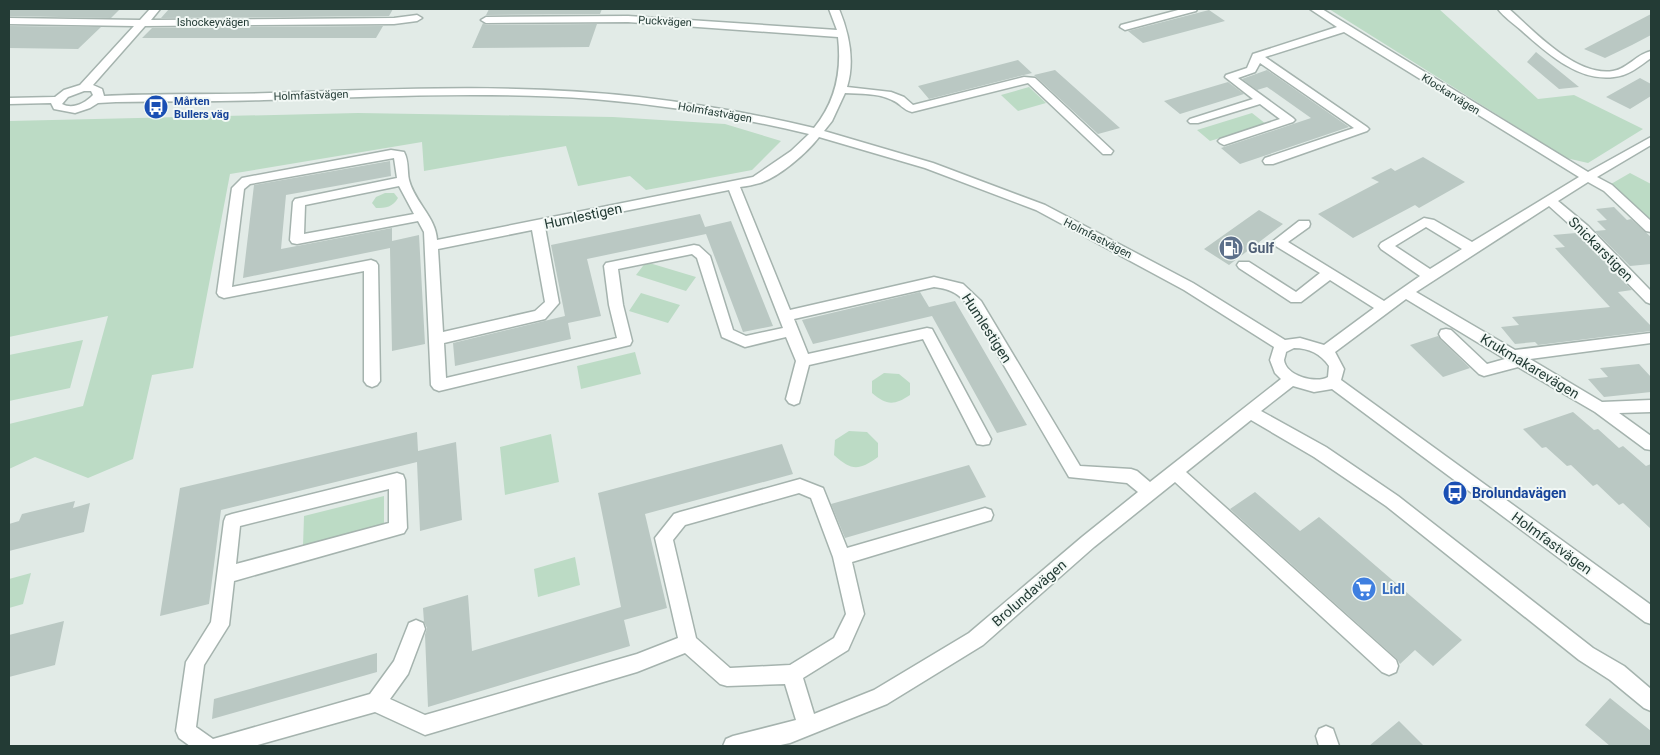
<svg xmlns="http://www.w3.org/2000/svg" width="1660" height="755" font-family="Roboto,sans-serif">
<rect width="100%" height="100%" fill="#e2ebe7"/>
<path fill="#bcdbc5" d="M1329,9H1439L1538,99L1574,95L1643,129L1588,163L1566,158Z
M1029,87L1046,103L1018,111L1001,95Z
M358,113L613,117L725,124L781,141L752,170L646,190L630,176L578,186L566,146L424,171L422,142L230,174L193,368L152,375L133,459L88,478L35,457L9,469V424L83,406L108,316L9,337V121Z
M1252,113L1266,124L1210,141L1197,130Z
M1630,173L1651,184V221L1611,184Z
M385,193H394L398,198C393,207 386,208 376,208L372,203L376,197Z
M646,262L696,277L686,291L636,275Z
M641,293L680,305L668,323L629,311Z
M83,340L70,388L9,401V355Z
M635,352L641,374L581,389L577,366Z
M884,373L899,374L910,383V395C894,406 886,405 872,393V381Z
M849,431L867,432L878,443V457C858,471 852,471 834,455L835,440Z
M551,434L559,482L505,495L500,447Z
M384,496V524L303,546L304,516Z
M575,557L580,585L538,597L534,569Z
M31,573L23,604L9,608V579Z"/>
<path fill="#bac8c3" d="M9,9H120L111,18L9,16Z
M169,9H393L389,16L161,18Z
M489,9H602L600,14L486,15Z
M1209,10L1225,21L1143,43L1128,31Z
M1651,14V35L1632,45L1605,58L1584,49Z
M483,23L486,25L597,24L589,47L472,48Z
M9,26L101,27L78,49L9,48Z
M383,26L376,38H142L152,28Z
M1536,52L1579,87L1559,89L1527,62Z
M1018,60L1032,73L929,99L918,86Z
M1055,70L1120,128L1098,134L1034,75Z
M1267,70L1349,127L1240,164L1221,148L1311,118L1267,87L1257,90L1242,79Z
M1640,78L1651,84V96L1630,109L1606,97Z
M1228,82L1244,94L1180,114L1164,101Z
M1423,157L1465,182L1419,208L1415,205L1353,238L1318,214L1379,182L1371,178L1391,168L1395,171Z
M390,161L391,176L286,195L281,249L392,228V241L419,235L425,344L392,351L390,248L243,278L254,185Z
M1614,207L1627,220L1631,219L1651,237V264L1630,266L1595,231L1606,230L1597,221L1607,220L1596,209Z
M1259,210L1283,224L1229,265L1204,249Z
M700,214L705,227L731,221L773,326L743,332L706,234L587,259L601,316L568,323L571,339L455,366L453,343L565,316L551,245Z
M1576,233L1632,290L1618,292L1651,326V331L1538,345L1535,342L1515,344L1501,327L1519,325L1512,317L1610,307L1555,248L1565,247L1553,235Z
M920,292L929,307L955,301L1027,425L997,433L932,316L813,344L802,320Z
M1438,336L1440,339L1470,368L1443,377L1410,345Z
M1639,364L1651,377V392L1604,397L1588,379L1608,377L1600,368Z
M1573,412L1594,430L1598,429L1619,448L1623,446L1646,466L1651,464V529L1623,503L1619,505L1597,484L1593,486L1571,465L1567,466L1546,447L1542,448L1523,429Z
M417,432L418,451L456,442L462,520L420,531L417,462L221,510L209,604L160,616L180,488Z
M782,444L793,474L645,514L667,608L624,620L630,646L428,707L425,635L427,628L424,622L423,608L468,595L472,651L621,607L598,493Z
M969,465L986,497L845,538L831,504Z
M1255,492L1300,531L1319,517L1462,640L1433,666L1415,650L1400,664L1397,659L1230,509Z
M75,501L73,508L90,503L84,532L9,551V524L19,521L22,514Z
M64,621L55,665L9,677V635Z
M377,653V672L212,719L214,699Z
M1610,698L1651,731V746H1610L1585,725Z
M1399,721L1424,746H1369Z"/>
<g fill="none" stroke-linecap="round" stroke-linejoin="round">
<defs>
<path id="minor" d="M150,9H160L151,20L394,18L417,15L422,18L417,21L394,24L145,26L93,85L102,89L104,96C159,93 214,95 270,93C393,89 517,83 639,97C698,104 756,114 814,128C836,101 842,71 838,37L628,22L486,23L481,20L486,17L628,16L837,30L829,9H839C849,33 855,61 847,87L891,92L904,97L913,105L1024,77L1035,78L1113,151L1111,154H1103L1028,83L912,112C903,110 900,103 892,100C878,93 860,94 845,93L832,121L824,131L933,163L1045,205L1193,283L1285,340L1300,338L1324,345L1374,308L1330,280L1301,302H1291L1239,268L1237,265L1239,262H1249L1296,292L1320,273L1274,245L1272,242L1299,221H1309L1310,224L1309,227L1288,242L1384,301L1420,276L1381,249L1379,246L1381,243L1424,218L1434,220L1472,242L1579,177L1344,32L1265,57L1367,127L1369,129L1367,131L1273,164H1265L1263,161L1265,158L1354,128L1260,63L1255,72L1238,78L1293,118L1295,120L1293,122L1224,145L1220,143L1218,141L1220,139L1280,119L1260,104L1198,123H1190L1188,121L1190,119L1253,99L1225,77L1226,75L1247,68L1253,54L1337,27L1310,9H1322L1588,172L1651,137V145L1597,177L1612,185L1651,221V232L1646,231L1604,191L1588,182L1558,201L1588,226L1651,291V304L1646,302L1578,232L1549,206L1416,292L1515,350L1651,333V343L1530,359L1602,402L1651,400V412L1619,413L1651,436V450L1645,449L1595,412L1518,367L1484,376L1479,374L1441,338L1439,334L1441,330L1446,329L1451,330L1487,364L1505,359L1406,299L1335,352L1344,369L1341,380L1651,605V624L1645,622L1332,389L1314,392L1293,386L1261,411L1326,447L1398,496L1593,648L1624,666L1651,689V711L1644,708L1610,680L1579,660L1386,506L1314,457L1251,420L1186,472L1396,660L1398,666L1396,672L1389,675L1382,672L1175,482L1094,547L983,645L887,704L790,743L776,746H723L726,739L733,736L796,720L785,684L727,686L720,684L685,653L637,672L425,735L375,712L254,746H190L179,738L176,731L186,662L211,622L224,521L226,516L232,514L397,473L403,475L405,480L407,528L404,533L234,581L229,625L204,665L196,727L213,739L370,694L394,661L409,623L416,620L423,623L425,629L408,674L390,699L425,715L637,654L678,638L655,538L674,514L680,512L800,479L823,488L847,548L985,508L991,510L993,515L991,520L852,562L864,614L848,650L803,678L814,714L874,690L969,633L1082,537L1138,492L1127,483L1069,477L971,309C960,294 952,289 934,287L794,319L808,354L927,328L932,329L991,439L989,444L983,445L977,444L923,339L809,365L799,403L794,405L789,403L786,399L796,361L786,337L745,347L722,337L697,258L692,254L618,269L623,305L632,341L630,345L439,391L434,389L431,385L424,232L418,221L297,244L292,243L290,240L293,202L295,199L397,178L394,158L250,184L244,189L232,287L371,260L376,262L378,265L380,381L377,385L372,387L367,385L364,381V271L224,298L219,296L217,293L232,188L242,178L391,150L404,152C409,161 407,171 409,180C415,203 436,217 437,240L753,177L791,151L809,134C738,117 666,105 593,99C483,91 373,97 264,100C214,102 165,101 116,102L98,103L90,108L75,113L54,109L51,103L9,104V98L55,97L64,90L80,85L134,26L9,24V18L140,20ZM84,91H91L93,95C85,103 73,110 62,104L68,97ZM819,137L925,168L1036,210L1184,290L1274,347L1270,360L1275,373L1281,379L1150,482L1137,471L1131,469L1080,466L981,301L963,284L934,277L790,310L740,187C747,186 753,185 760,183C779,177 807,153 819,137ZM399,186L414,214L304,234L305,205ZM729,190L783,328L746,336L733,330L710,256L699,246L694,245L606,263L604,266L609,305L617,338L446,378L444,343L545,319L559,303L545,227ZM1426,227L1462,249L1430,269L1395,246ZM532,230L545,302L535,311L443,332L438,249ZM1294,348C1309,348 1321,354 1329,366L1328,377C1316,384 1286,376 1284,360C1284,360 1286,353 1286,352ZM389,489V523L236,564L240,526ZM799,493L811,498L833,557L846,614L834,638L790,665L730,668L696,638L673,540L685,525Z
M1182,9H1197L1196,11L1125,30L1120,27L1121,25Z
M1498,9H1509C1534,31 1576,77 1613,71C1627,69 1637,54 1651,51V58C1640,66 1628,76 1614,77C1578,82 1546,52 1521,30C1513,23 1504,17 1498,9Z
M1326,726L1333,729L1339,746H1319L1316,736L1319,729Z"/>
</defs>
<use href="#minor" stroke="#a5b3ae" stroke-width="3"/>
<use href="#minor" fill="#fff" fill-rule="evenodd"/>
</g>
<defs>
<symbol id="bus-disc" viewBox="-11 -11 22 22"><circle r="9.5" fill="#1a4fb4" stroke="#f2f8f5"/><path d="M-5-6H5V4H4V6H2V4H-2V6H-4V4H-5ZM-3.5-4V0h7V-4ZM-3.5 1.2v1.5H-2V1.2ZM2 1.2v1.5H3.5V1.2Z" fill="#fff"/></symbol>
<symbol id="fuel-disc" viewBox="-11 -11 22 22"><circle r="9.5" fill="#5c6f8a" stroke="#f2f8f5"/><path d="M-5.5-6h7V0h2V4h1.3V-2.5L3-4.5l.8-.8L6-3V5H2.5V1h-1V6h-7ZM-4.2-4.7v3.2H.2V-4.7Z" fill="#fff"/></symbol>
<symbol id="supermarket-disc" viewBox="-11 -11 22 22"><circle r="9.5" fill="#3f7fe0" stroke="#f2f8f5"/><path d="M-6-5.5h2.5l.6 2H6L4.5 2H-2.5L-4.4-4H-6ZM-1.5 3.2a1.3 1.3 0 1 0 .1 0ZM3 3.2a1.3 1.3 0 1 0 .1 0Z" fill="#fff"/></symbol>
</defs>
<g fill-rule="evenodd">
<use href="#bus-disc" x="142" y="93" width="28" height="28"/>
<use href="#fuel-disc" x="1217" y="234" width="28" height="28"/>
<use href="#bus-disc" x="1441" y="479" width="28" height="28"/>
<use href="#supermarket-disc" x="1350" y="575" width="28" height="28"/>
</g>
<g text-anchor="middle" stroke-width="4" stroke-linejoin="round" paint-order="stroke">
<g font-size="11" fill="#233b35" stroke="#f2f8f5">
<text transform="translate(665 21) rotate(3)" y="4">Puckvägen</text>
<text x="213" y="26">Ishockeyvägen</text>
<text transform="translate(1451 94) rotate(32)" y="4">Klockarvägen</text>
<text transform="translate(311 95) rotate(-2)" y="4">Holmfastvägen</text>
<text transform="translate(715 112) rotate(10)" y="4">Holmfastvägen</text>
<text transform="translate(1098 238) rotate(27)" y="4">Holmfastvägen</text>
</g>
<g font-size="11" font-weight="bold" fill="#164399" stroke="#f2f8f5" text-anchor="start">
<text x="174" y="105">Mårten<tspan x="174" dy="13">Bullers väg</tspan></text>
</g>
<g font-size="14" fill="#233b35" stroke="#f2f8f5">
<text transform="translate(583 216) rotate(-12)" y="5">Humlestigen</text>
<text transform="translate(1601 249) rotate(45)" y="5">Snickarstigen</text>
<text transform="translate(987 328) rotate(57)" y="5">Humlestigen</text>
<text transform="translate(1530 366) rotate(31)" y="5">Krukmakarevägen</text>
<text transform="translate(1552 543) rotate(36)" y="5">Holmfastvägen</text>
<text transform="translate(1029 593) rotate(-41)" y="5">Brolundavägen</text>
</g>
<g font-size="14" font-weight="bold" fill="#4e5e75" stroke="#f2f8f5" text-anchor="start">
<text x="1248" y="253">Gulf</text>
</g>
<g font-size="14" font-weight="bold" fill="#164399" stroke="#f2f8f5" text-anchor="start">
<text x="1472" y="498">Brolundavägen</text>
</g>
<g font-size="14" font-weight="bold" fill="#366cbe" stroke="#f2f8f5" text-anchor="start">
<text x="1382" y="594">Lidl</text>
</g>
</g>
<rect width="1660" height="755" fill="none" stroke="#233b35" stroke-width="20"/>
</svg>
